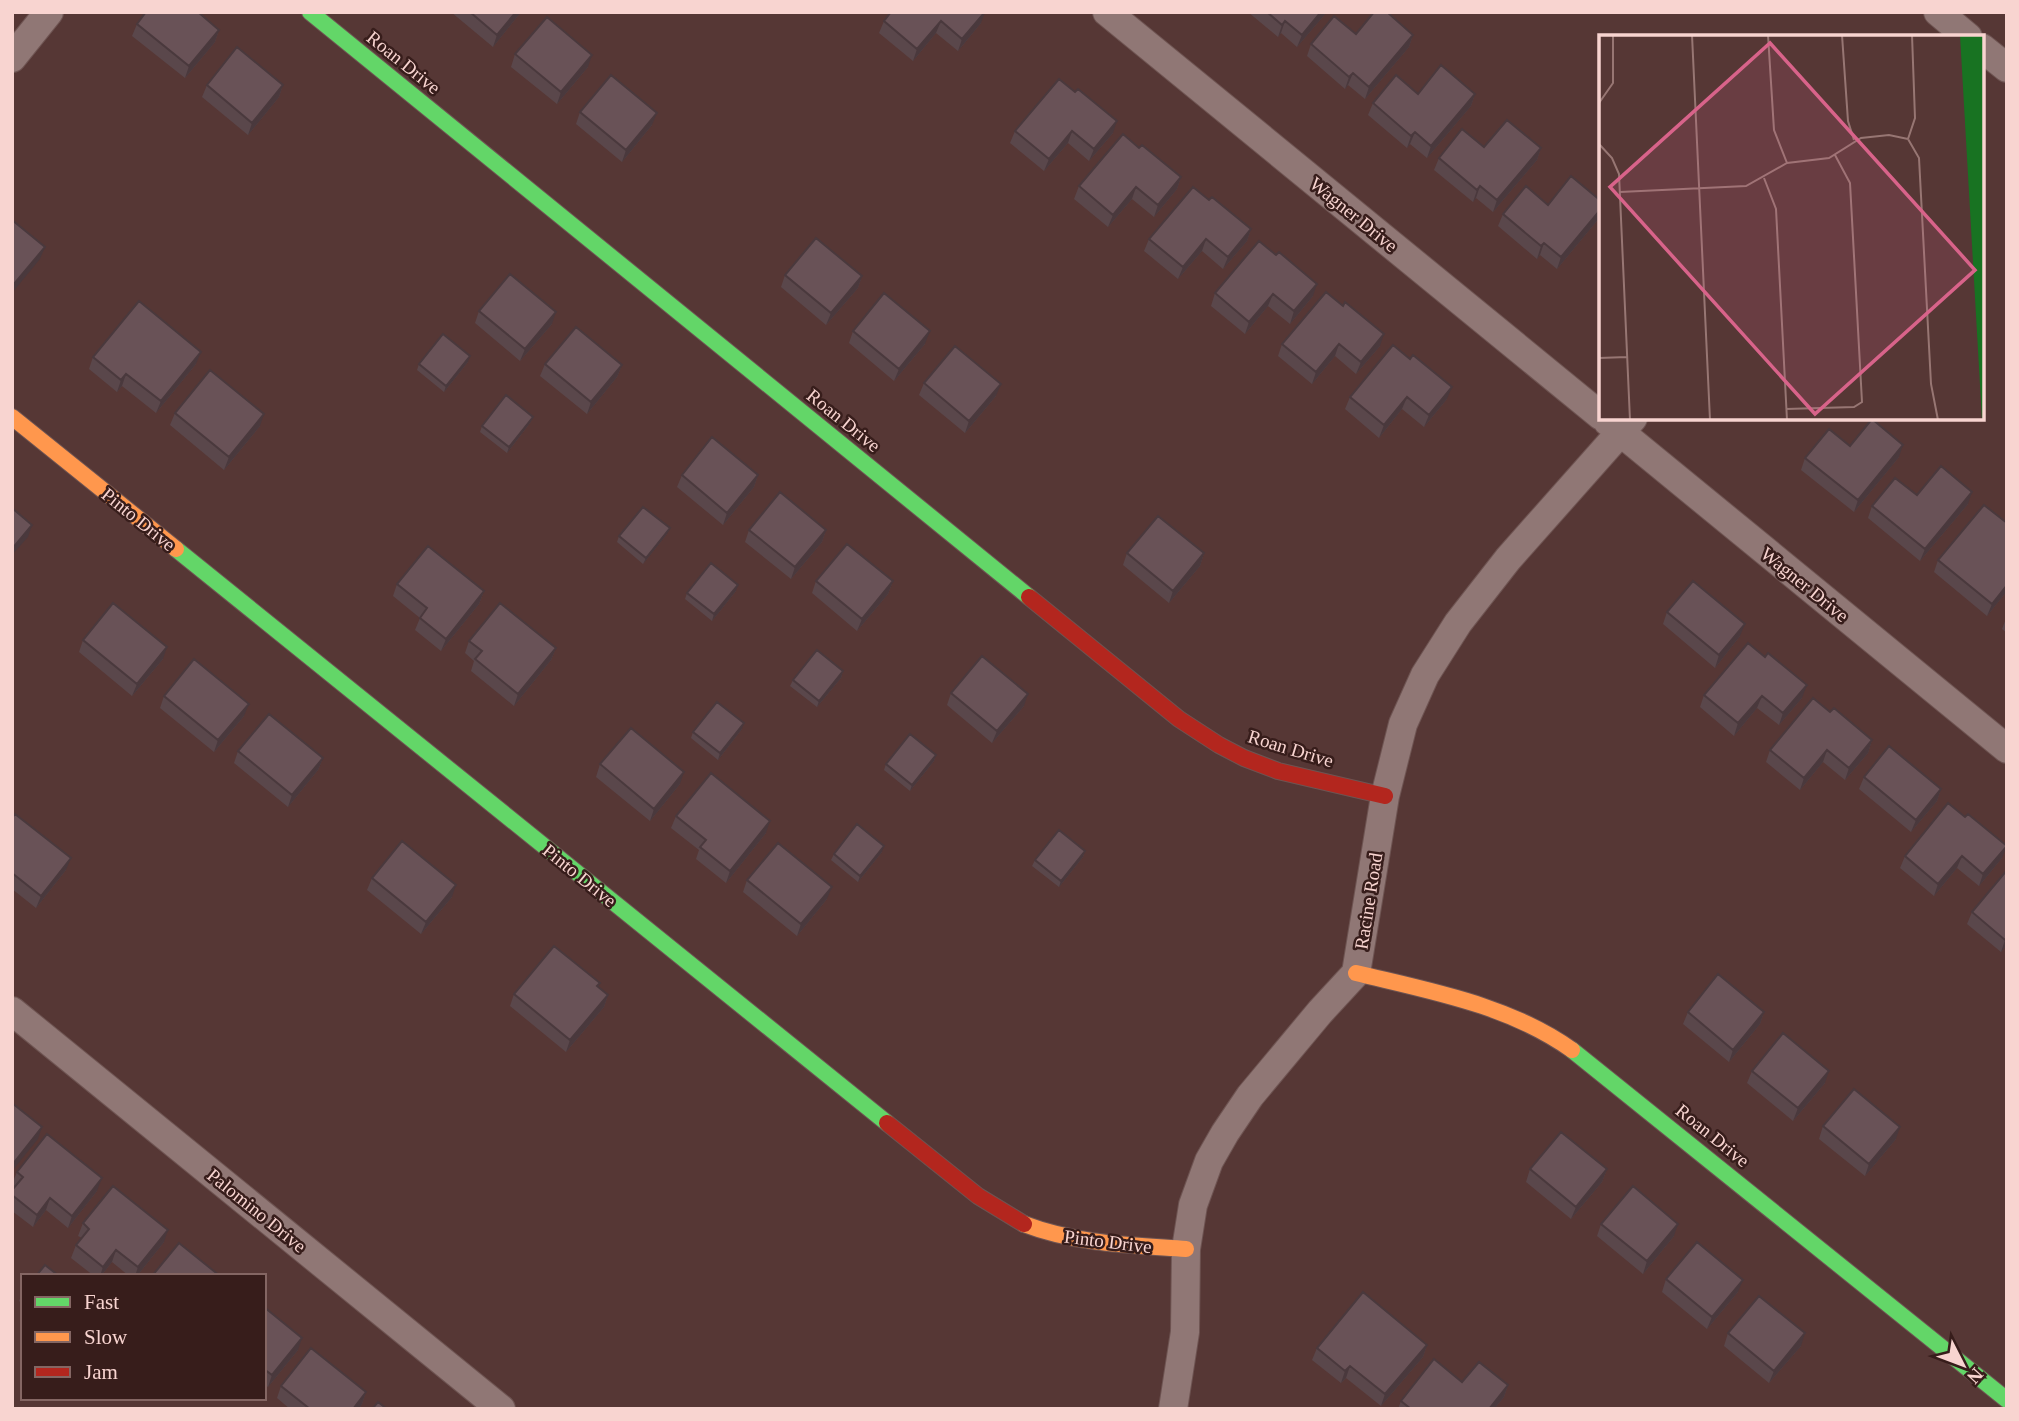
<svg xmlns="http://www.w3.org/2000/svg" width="2019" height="1421" font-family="Georgia,serif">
<rect width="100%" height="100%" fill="#563735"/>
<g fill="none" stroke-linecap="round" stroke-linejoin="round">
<defs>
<path id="street" d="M1107,12L1601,416
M1938,12L1968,37
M1982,48L2007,68
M12,58L49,12
M1608,422L2007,749
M12,1011L501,1409
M1173,1409L1185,1332L1186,1249L1193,1205L1209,1161L1225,1133L1250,1096L1320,1012L1356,973L1385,796L1403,724L1425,675L1458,623L1508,559L1633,418"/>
<path id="fast" d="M310,12L1029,597
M176,549L887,1123
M1572,1050L2007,1400"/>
<path id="slow" d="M12,417L176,549
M1356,973C1430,991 1509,1005 1572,1050
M1024,1224C1076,1244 1131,1245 1186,1249"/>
<path id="jam" d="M1029,597L1179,719L1219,745L1244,758L1278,771L1385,796
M887,1123L978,1196L1024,1224"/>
</defs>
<use href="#street" stroke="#6e5452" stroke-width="30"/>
<use href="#fast" stroke="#6e5452" stroke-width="18"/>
<use href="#slow" stroke="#6e5452" stroke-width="18"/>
<use href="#jam" stroke="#6e5452" stroke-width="18"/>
<use href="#street" stroke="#907775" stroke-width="28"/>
<use href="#fast" stroke="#63d668" stroke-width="16"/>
<use href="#slow" stroke="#ff974d" stroke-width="16"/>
<use href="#jam" stroke="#b3261e" stroke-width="16"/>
</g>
<path fill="#5a474b" d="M451,12H521L493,47Z
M891,12L981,23L958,51L936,33L913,61L879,33L884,21Z
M1248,12H1327L1297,47L1281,33L1278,37Z
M137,24L219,30L215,42L185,78L132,36Z
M1356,34L1413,35L1409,47L1365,99L1348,85L1345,89L1307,56L1311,44Z
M515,54L588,67L557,104L511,67Z
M1059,79L1113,133L1089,161L1068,143L1044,171L1010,143L1015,131Z
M207,85H283L279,97L248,135L202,97Z
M1418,94H1475L1471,106L1427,158L1410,144L1407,148L1368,115L1373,103Z
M580,112L652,125L622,162L576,124Z
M1139,148L1181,177L1177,189L1154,217L1132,199L1108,227L1074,199L1079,186Z
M1541,148L1537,160L1493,212L1476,198L1473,202L1434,170L1439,158Z
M1209,200L1251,229L1247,241L1223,269L1202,251L1178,279L1144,251L1149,239Z
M1548,205L1601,216L1557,269L1540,255L1537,259L1498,226L1503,214Z
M1259,241L1313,296L1290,324L1268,306L1245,334L1211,306L1215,293Z
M785,275L862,276L858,288L826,325L781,287Z
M1326,292L1380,346L1356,374L1335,356L1312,384L1278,356L1282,344Z
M479,311L552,324L520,361L475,323Z
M853,331L925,344L894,381L849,343Z
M1393,345L1447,399L1424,427L1402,409L1379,438L1345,409L1350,397Z
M93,357L196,364L156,413L122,386L117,392L89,369Z
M468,362L444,392L417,370L419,364Z
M545,364L622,365L617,377L587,414L540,376Z
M924,383L996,396L965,433L919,395Z
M175,413L260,426L224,470L170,425Z
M533,417L530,423L507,453L480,432L482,426Z
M1850,446L1899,457L1854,512L1801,470L1805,458Z
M682,475H758L754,487L723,525L677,487Z
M1917,495L1968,504L1920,561L1868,518L1872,506Z
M749,530H826L822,542L791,579L745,542Z
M667,534L643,564L617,542L619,536Z
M1127,553H1204L1200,566L1169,603L1123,565Z
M1938,560L2007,591L1987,616L1934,572Z
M816,581H893L888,594L857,631L812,593Z
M397,584L484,591L479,604L441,651L415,630L420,618L393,596Z
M736,591L712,621L685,599L687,593Z
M1667,612L1740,636L1715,668L1663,624Z
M2007,616V633L2002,629Z
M83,640L163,659L132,696L79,652Z
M469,641L556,648L551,660L514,706L471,671L474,661L465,653Z
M1748,643L1802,698L1779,725L1757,708L1734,736L1700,707L1704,695Z
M843,671L841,678L817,707L790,686L793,680Z
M951,693L1024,706L992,743L947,705Z
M164,696L244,716L214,752L160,708Z
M1830,712L1872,740L1868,753L1845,780L1823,762L1800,790L1766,762L1770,750Z
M742,729L718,760L691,738L693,732Z
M238,751L323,758L318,770L288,807L234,763Z
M936,755L934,761L910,791L884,770L886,764Z
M600,764L680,784L650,821L596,777Z
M1864,777L1941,789L1937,801L1911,832L1859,789Z
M1948,803L2002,858L1979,886L1957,868L1934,896L1900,868L1905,856Z
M676,816L766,833L726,883L696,859L699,850L671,828Z
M12,818L66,870L36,908L12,889Z
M1085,851L1083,857L1059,887L1032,866L1035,860Z
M882,852L858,882L831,860L834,854Z
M2007,870V945L2001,952L1967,924L1972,912Z
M372,878L452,897L421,934L367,890Z
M747,880L827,899L797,936L743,892Z
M600,983L598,987L608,995L604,1007L566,1052L510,1006L514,994Z
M1688,1012H1764L1760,1024L1729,1062L1683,1024Z
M1752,1071L1825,1083L1793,1121L1747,1083Z
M1823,1126L1896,1139L1865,1176L1819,1139Z
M1530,1169H1607L1602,1182L1571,1219L1526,1182Z
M17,1172L97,1191L68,1228L46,1210L33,1227L12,1211V1190L15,1186L12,1184Z
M83,1223L164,1242L137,1276H129L112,1262L101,1276H94L71,1258L76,1245L82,1238L78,1236Z
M1601,1224L1674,1236L1643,1274L1597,1236Z
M1666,1279L1738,1292L1707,1329L1662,1292Z
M23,1292V1304L19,1301Z
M264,1307L298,1350L268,1387L264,1384Z
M1728,1333L1801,1346L1769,1383L1724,1346Z
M1427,1345L1423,1357L1381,1406L1346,1378L1341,1383L1312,1360L1317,1348Z
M1462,1382L1508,1385L1504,1397L1494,1409H1398L1401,1401Z
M281,1386L366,1392L362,1404L359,1409H290L277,1398Z"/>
<path fill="#4a393d" d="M516,12H521L493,47L497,35Z
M985,12L981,23L958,51L962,39Z
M1321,12H1327L1297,47L1302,35Z
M941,21L936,33L913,61L917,49Z
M1285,21L1281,33L1278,37L1282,25Z
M219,30L215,42L185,78L189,66Z
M1413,35L1409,47L1365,99L1369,87Z
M592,55L588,67L557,104L561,92Z
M1353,73L1348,85L1345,89L1349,77Z
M283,85L279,97L248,135L252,123Z
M1475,94L1471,106L1427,158L1431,146Z
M657,113L652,125L622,162L626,150Z
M1117,121L1113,133L1089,161L1094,149Z
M1072,131L1068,143L1044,171L1049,159Z
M1415,132L1410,144L1407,148L1411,136Z
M1541,148L1537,160L1493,212L1497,200Z
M1181,177L1177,189L1154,217L1158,205Z
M1480,186L1476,198L1473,202L1477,190Z
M1136,187L1132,199L1108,227L1113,215Z
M1601,209V216L1557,269L1561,257Z
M1251,229L1247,241L1223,269L1228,257Z
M1206,239L1202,251L1178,279L1183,267Z
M1544,243L1540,255L1537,259L1541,246Z
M45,247L40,259L12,293L14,284Z
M862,276L858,288L826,325L831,313Z
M1317,284L1313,296L1290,324L1294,311Z
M1273,294L1268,306L1245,334L1249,322Z
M556,312L552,324L520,361L525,349Z
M930,331L925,344L894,381L899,369Z
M1384,334L1380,346L1356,374L1361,362Z
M1339,344L1335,356L1312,384L1316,372Z
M201,352L196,364L156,413L161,401Z
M470,356L468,362L444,392L446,386Z
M622,365L617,377L587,414L591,402Z
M126,374L122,386L117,392L121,380Z
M1001,384L996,396L965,433L969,421Z
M1452,387L1447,399L1424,427L1429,415Z
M1407,397L1402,409L1379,438L1384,425Z
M264,414L260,426L224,470L229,457Z
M533,417L530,423L507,453L509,447Z
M1903,445L1899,457L1854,512L1858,500Z
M758,475L754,487L723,525L727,513Z
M1972,492L1968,504L1920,561L1925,549Z
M32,525L28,537L12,555V549Z
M670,528L667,534L643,564L646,558Z
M826,530L822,542L791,579L795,567Z
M1204,553L1200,566L1169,603L1173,591Z
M893,581L888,594L857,631L862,619Z
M738,585L736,591L712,621L714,614Z
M2007,585V591L1987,616L1992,604Z
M484,591L479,604L441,651L446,639Z
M1745,624L1740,636L1715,668L1719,655Z
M167,647L163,659L132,696L137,684Z
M556,648L551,660L514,706L518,694Z
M843,671L841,678L817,707L819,701Z
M1807,685L1802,698L1779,725L1783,713Z
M1028,694L1024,706L992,743L997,731Z
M1762,696L1757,708L1734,736L1738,723Z
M249,704L244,716L214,752L218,740Z
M744,723L742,729L718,760L720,753Z
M1872,740L1868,753L1845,780L1849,768Z
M1827,750L1823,762L1800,790L1804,778Z
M936,755L934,761L910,791L912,785Z
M323,758L318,770L288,807L292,795Z
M684,772L680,784L650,821L654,809Z
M1941,789L1937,801L1911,832L1916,820Z
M770,821L766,833L726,883L730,871Z
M884,846L882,852L858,882L860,876Z
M2007,846L2002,858L1979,886L1983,874Z
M1085,851L1083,857L1059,887L1061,881Z
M1962,856L1957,868L1934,896L1938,884Z
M71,858L66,870L36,908L41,896Z
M456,885L452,897L421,934L426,922Z
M832,887L827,899L797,936L801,924Z
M2007,938V945L2001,952L2005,940Z
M608,995L604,1007L566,1052L570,1040Z
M1764,1012L1760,1024L1729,1062L1733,1050Z
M1829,1071L1825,1083L1793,1121L1798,1108Z
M42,1127L38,1139L12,1171V1165Z
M1900,1127L1896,1139L1865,1176L1869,1164Z
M1607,1169L1602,1182L1571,1219L1576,1207Z
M102,1178L97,1191L68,1228L72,1216Z
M50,1198L46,1210L33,1227L37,1215Z
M1678,1224L1674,1236L1643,1274L1647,1261Z
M168,1230L164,1242L137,1276H135L138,1267Z
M116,1250L112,1262L101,1276H100L103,1267Z
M1743,1280L1738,1292L1707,1329L1712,1317Z
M1805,1333L1801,1346L1769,1383L1774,1371Z
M302,1338L298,1350L268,1387L272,1375Z
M1427,1345L1423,1357L1381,1406L1385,1394Z
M1350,1366L1346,1378L1341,1383L1345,1371Z
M1508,1385L1504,1397L1494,1409H1489Z
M366,1392L362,1404L359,1409H353Z"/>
<path fill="#695257" stroke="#4a393d" stroke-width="2" d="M146,12H198L219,30L189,66L137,24Z
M470,12H516L497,35Z
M891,12H985L962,39L941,21L917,49L884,21Z
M1267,12H1321L1302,35L1285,21L1282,25Z
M1374,12H1387L1413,35L1369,87L1353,73L1349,77L1311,44L1334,16L1356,34Z
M547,17L592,55L561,92L515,54Z
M237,47L283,85L252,123L207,85Z
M1441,65L1475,94L1431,146L1415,132L1411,136L1373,103L1396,75L1418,94Z
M611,75L657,113L626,150L580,112Z
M1059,79L1075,92L1078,89L1117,121L1094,149L1072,131L1049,159L1015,131Z
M1507,120L1541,148L1497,200L1480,186L1477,190L1439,158L1462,129L1484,147Z
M1123,134L1139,148L1142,145L1181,177L1158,205L1136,187L1113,215L1079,186Z
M1571,176L1601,201V209L1561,257L1544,243L1541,246L1503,214L1526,186L1548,205Z
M1193,187L1209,200L1212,197L1251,229L1228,257L1206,239L1183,267L1149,239Z
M12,220L45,247L14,284L12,282Z
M816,238L862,276L831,313L785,275Z
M1259,241L1276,255L1279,252L1317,284L1294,311L1273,294L1249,322L1215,293Z
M510,274L556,312L525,349L479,311Z
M1326,292L1343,306L1345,302L1384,334L1361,362L1339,344L1316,372L1282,344Z
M884,293L930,331L899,369L853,331Z
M139,301L201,352L161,401L126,374L121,380L93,357Z
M576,327L622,365L591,402L545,364Z
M443,334L470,356L446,386L419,364Z
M1393,345L1410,359L1413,355L1452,387L1429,415L1407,397L1384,425L1350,397Z
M955,346L1001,384L969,421L924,383Z
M210,370L264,414L229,457L175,413Z
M506,395L533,417L509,447L482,426Z
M1872,419L1903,445L1858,500L1805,458L1829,429L1850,446Z
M712,437L758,475L727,513L682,475Z
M1941,466L1972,492L1925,549L1872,506L1895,478L1917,495Z
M780,492L826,530L795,567L749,530Z
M1984,505L2007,523V585L1992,604L1938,560Z
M643,507L670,528L646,558L619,536Z
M12,508L32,525L12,549Z
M1158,516L1204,553L1173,591L1127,553Z
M847,544L893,581L862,619L816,581Z
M428,546L484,591L446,639L420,618L427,608L397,584Z
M711,563L738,585L714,614L687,593Z
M1693,581L1745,624L1719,655L1667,612Z
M113,603L167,647L137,684L83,640Z
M500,603L556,648L518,694L475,659L482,651L469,641Z
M1748,643L1765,657L1768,653L1807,685L1783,713L1762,696L1738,723L1704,695Z
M817,650L843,671L819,701L793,680Z
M982,656L1028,694L997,731L951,693Z
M194,659L249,704L218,740L164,696Z
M1813,698L1830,712L1834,708L1872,740L1849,768L1827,750L1804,778L1770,750Z
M717,702L744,723L720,753L693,732Z
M269,714L323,758L292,795L238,751Z
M631,728L684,772L654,809L600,764Z
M910,734L936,755L912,785L886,764Z
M1889,746L1941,789L1916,820L1864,777Z
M711,773L770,821L730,871L700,847L706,840L676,816Z
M1948,803L1965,817L1968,814L2007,846L1983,874L1962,856L1938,884L1905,856Z
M15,814L71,858L41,896L12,873V818Z
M857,824L884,846L860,876L834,854Z
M1059,830L1085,851L1061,881L1035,860Z
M402,841L456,885L426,922L372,878Z
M778,843L832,887L801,924L747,880Z
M2007,870V938L2005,940L1972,912Z
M554,946L600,983L597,986L608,995L570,1040L514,994Z
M1718,974L1764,1012L1733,1050L1688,1012Z
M1783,1033L1829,1071L1798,1108L1752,1071Z
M1854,1089L1900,1127L1869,1164L1823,1126Z
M12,1103L42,1127L12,1165Z
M1561,1132L1607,1169L1576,1207L1530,1169Z
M47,1134L102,1178L72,1216L50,1198L37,1215L12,1195V1190L23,1177L17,1172Z
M113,1186L168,1230L138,1267L116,1250L103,1267L76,1245L89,1229L83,1223Z
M1633,1186L1678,1224L1647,1261L1601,1224Z
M1697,1242L1743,1280L1712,1317L1666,1279Z
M179,1243L220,1276H152Z
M45,1265L59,1276H36Z
M1363,1292L1427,1345L1385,1394L1350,1366L1345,1371L1317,1348Z
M1759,1296L1805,1333L1774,1371L1728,1333Z
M264,1307L302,1338L272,1375L264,1369Z
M311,1348L366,1392L353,1409H310L281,1386Z
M1434,1359L1462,1382L1479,1362L1508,1385L1489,1409H1411L1401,1401Z
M378,1402L387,1409H372Z"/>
<g text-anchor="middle" stroke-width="5" stroke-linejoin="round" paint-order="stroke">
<g font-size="19" fill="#f8d4d0" stroke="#371d1b">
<text transform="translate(404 62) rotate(39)" y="7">Roan Drive</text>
<text transform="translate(1354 214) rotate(39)" y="7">Wagner Drive</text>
<text transform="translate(844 420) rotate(39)" y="7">Roan Drive</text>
<text transform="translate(139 519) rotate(39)" y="7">Pinto Drive</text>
<text transform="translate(1805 584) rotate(39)" y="7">Wagner Drive</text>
<text transform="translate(1291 748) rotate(17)" y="7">Roan Drive</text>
<text transform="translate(580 875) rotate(39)" y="7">Pinto Drive</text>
<text transform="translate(1368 901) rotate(-81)" y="7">Racine Road</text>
<text transform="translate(1713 1135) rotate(39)" y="7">Roan Drive</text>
<text transform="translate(257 1210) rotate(39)" y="7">Palomino Drive</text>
<text transform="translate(1108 1241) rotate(7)" y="7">Pinto Drive</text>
</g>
</g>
<g transform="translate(1599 35)">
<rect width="385" height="385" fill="#563735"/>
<path d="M361,0H385V385H383Z" fill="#187322"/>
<path fill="none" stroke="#977673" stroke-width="2" d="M93,0L111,385M169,0L175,95L188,128M243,0L249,86L255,105M0,68L14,48V0M309,104L320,123L332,349L339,385M309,104L316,83L313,0M0,109L13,123L20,139L31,385M165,143L177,174L188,385M21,157L147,151L188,128L230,123L262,103L290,100L309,104M0,323L28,322M187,374L255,372L263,367L251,148L236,120"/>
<path fill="#d8638a" fill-opacity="0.15" stroke="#d8638a" stroke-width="3.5" d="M171,8L376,235L216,379L11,152Z"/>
<rect width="385" height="385" fill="none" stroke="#f8d4d0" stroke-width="3.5"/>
</g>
<rect width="2019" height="1421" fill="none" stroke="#f8d4d0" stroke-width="28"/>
<rect x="21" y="1274" width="245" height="126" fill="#371d1b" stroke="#846663" stroke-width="2"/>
<rect x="35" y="1297" width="35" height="10" fill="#63d668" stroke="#846663" stroke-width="2"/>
<text x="84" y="1309" font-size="21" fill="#f8d4d0">Fast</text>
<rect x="35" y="1332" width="35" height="10" fill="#ff974d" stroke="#846663" stroke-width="2"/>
<text x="84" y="1344" font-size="21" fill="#f8d4d0">Slow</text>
<rect x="35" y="1367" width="35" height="10" fill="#b3261e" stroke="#846663" stroke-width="2"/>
<text x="84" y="1379" font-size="21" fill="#f8d4d0">Jam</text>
<g transform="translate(1963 1365) rotate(132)" stroke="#371d1b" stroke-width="5" paint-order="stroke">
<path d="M0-5L12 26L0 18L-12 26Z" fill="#f8d4d0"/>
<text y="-10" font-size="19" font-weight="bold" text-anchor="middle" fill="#f8d4d0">N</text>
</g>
</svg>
